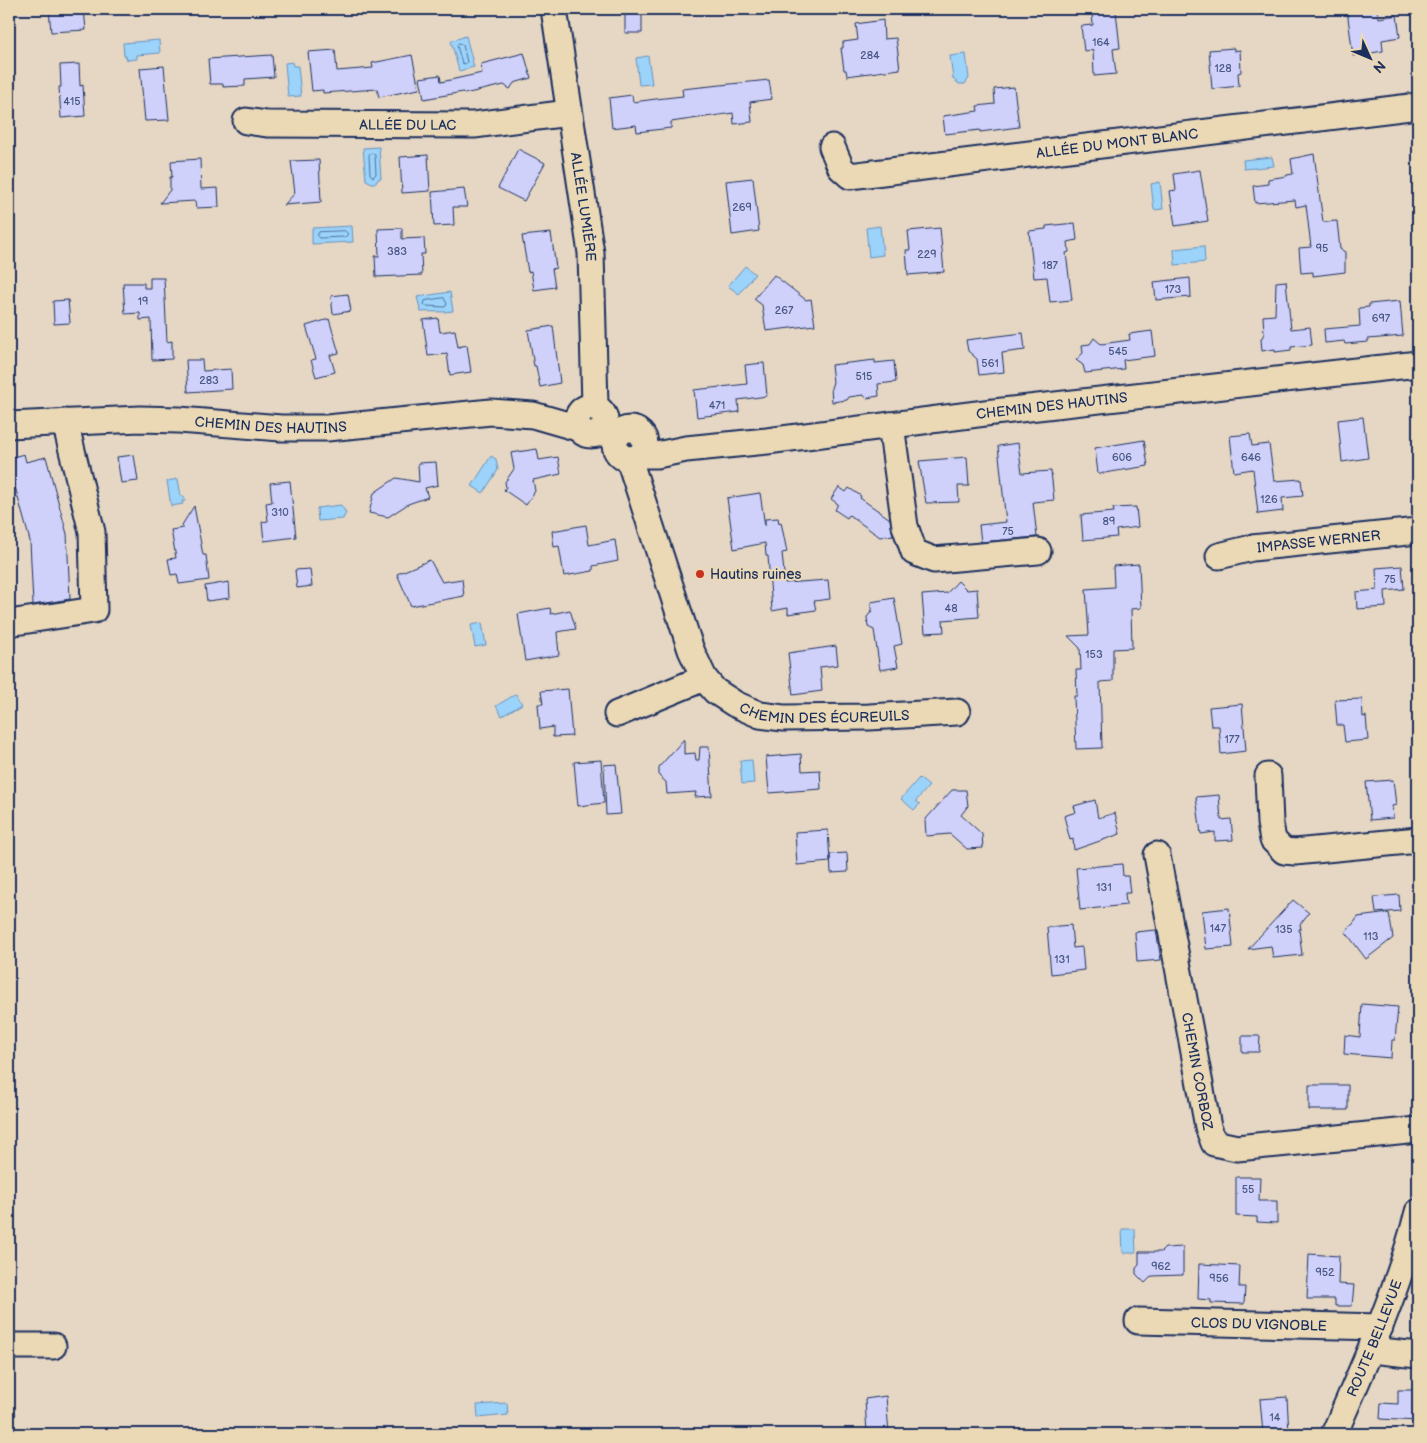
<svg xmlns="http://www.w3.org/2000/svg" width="1427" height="1443" font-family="'Balsamiq Sans',sans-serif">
<rect width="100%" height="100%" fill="#e6d7c4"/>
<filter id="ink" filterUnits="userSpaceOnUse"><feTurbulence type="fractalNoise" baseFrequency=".02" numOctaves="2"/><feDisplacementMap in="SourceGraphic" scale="10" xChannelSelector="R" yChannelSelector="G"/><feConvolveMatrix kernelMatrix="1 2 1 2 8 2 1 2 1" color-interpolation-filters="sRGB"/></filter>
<g filter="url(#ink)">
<path fill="#9bd3fa" stroke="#6891bc" d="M466,36L474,67L459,71L451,41Z
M159,40L160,53L137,55V59L127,60L126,56H124L123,43Z
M966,54L969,78L965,84H959L953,79L950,56Z
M648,56L652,84L639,85L636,58Z
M292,62L293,66H298L301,96L288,97L285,63Z
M379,147L381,179H378L376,183H372L366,180L363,148Z
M1272,157L1274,166L1244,169L1243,160Z
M1160,182L1163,209L1154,210L1151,184Z
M352,226L353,242L312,244V228Z
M880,226L883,255L869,257L866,228Z
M1204,246L1205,262L1175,265L1174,249Z
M745,266L755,274L739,294L728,286Z
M450,292L453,311C442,313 432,311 421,312L417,297Z
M491,456L496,459L498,470L483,493L472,486Z
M178,479L181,496H184L185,501H182L183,504L171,506L167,481Z
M341,505L346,513L343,519L318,521L317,508Z
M482,623L486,645L475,647L471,625Z
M516,694L522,704L502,716L496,706Z
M752,760L754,783L742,784L740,761Z
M919,778L929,786L916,801L920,804L914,810L901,799Z
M1122,1229H1135L1136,1253H1123Z
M507,1403L508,1415L478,1418L477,1405Z"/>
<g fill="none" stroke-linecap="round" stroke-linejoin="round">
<path stroke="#4e719c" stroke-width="1" d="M459,43L463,45L467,62L465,64L462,63L457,46Z
M371,153L375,155L376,174L373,177L370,174L369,155Z
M345,231L348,234L345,237L319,238L317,236L319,232Z
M444,298L447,304L445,307L426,306L424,305L425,301Z"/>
</g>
<path fill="#d0d1fa" stroke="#1b2f5e" d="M49,9H84L86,30L51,32Z
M625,9H642V33H625Z
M1355,9H1377L1379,18L1397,15L1400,37L1382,40L1383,51L1353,56L1347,10Z
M1116,11L1120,48L1113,49L1116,74L1094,76L1093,50L1084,51L1081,26L1093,25L1092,13Z
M883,20L884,39L896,38L900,69L847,76L846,70H844L841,48H843V42L858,40L856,24Z
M1234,48V51L1240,50L1241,72L1238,73L1239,86L1212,89L1209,50Z
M335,50L337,71L373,68L372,63L412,55L419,89L379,97L377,89L323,93V90L312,91L308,52Z
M524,53L531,78L514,83L510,89L504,85L464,94L463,92L424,99L420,78L440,75L441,82L482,73L481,64Z
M272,55L274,77L245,79V86L223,87V84H210L208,59Z
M79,64L80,86L83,85L85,116L61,118L59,87H61L60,65Z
M164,66L169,120L145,121L140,68Z
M769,80L772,99L750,102L752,122L734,124L733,113L671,122V128L637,132L636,125L612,128L609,98L632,95L633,102L656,99L683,96L682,89Z
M1014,87L1019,127L980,132V130L945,134L943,116L978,111L977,106L995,104L994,89Z
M518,149L545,163L524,201L498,188Z
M1314,154L1323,222L1337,221L1340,249L1345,252V272L1313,276V272L1301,273L1299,248L1311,247L1306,205L1296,207L1295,200L1255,203L1253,186L1268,184V179L1287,176V175L1293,174L1291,159Z
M428,155L430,191L402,193L400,157Z
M200,159L201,189L218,188L219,207L196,208L195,201L160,203L170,190V177H172L171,161Z
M319,160L321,202L284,205L295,193L291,161Z
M1200,170L1208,221L1175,226L1170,191L1176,190L1174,174Z
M753,178L759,231L732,235L726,181Z
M464,189L467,207H453L454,225L434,226L432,192Z
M1075,223L1077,240L1068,242L1069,252L1066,253L1072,300L1050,302L1047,277L1034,278L1029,231L1046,229V226Z
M402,228V239L424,238L425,254H421L422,275L376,277L375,256H379L378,229Z
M940,228L944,272L908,275L906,250H910L908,231Z
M551,233L556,268L552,269L555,287L534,290L531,271L528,272L522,236Z
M774,275L806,300L811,299L815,325L766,331L762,305L754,299Z
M150,278H164L167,342L172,341V359L152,360L151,319L140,320V313L125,314L123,283H144V288H150Z
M1190,278L1191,297L1156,300L1154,282Z
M1286,281L1291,329L1310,327L1312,345L1291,347V350L1275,352V349L1262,351L1261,339L1264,334L1263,316L1275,315L1276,282Z
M348,294L351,311L333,314L331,296Z
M68,300L70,323L54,324L53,301Z
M1400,301L1403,336L1368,339V342L1345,344L1344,341L1325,343L1324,329L1360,326L1359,308L1369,307V304Z
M438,318L440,332L455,330L458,347L467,345L471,372L450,375L447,354L428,356L423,320Z
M329,319L339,353L330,355L335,372L316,377L311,360L316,359L306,326Z
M553,326L560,383L540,387L536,366H534L528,330Z
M1152,331L1155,356L1123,360L1124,369L1085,373L1083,365L1076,360L1083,353L1082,345L1090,344L1094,338L1101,344L1130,340L1129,334Z
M1023,333L1025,350L1002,353L1004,372L979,375L977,359L968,351L966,340Z
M186,360H202L203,371L231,369L232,389L188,392Z
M875,360V363L894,361L896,382L878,384L879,396L867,398L863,395L849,397L847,400L832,402L831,388L833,382L831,365Z
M764,363L767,396L738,400L739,412L697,417L694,390L747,384L745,365Z
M1363,417L1368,458L1342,462L1338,420Z
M1250,434L1252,446L1269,444L1274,481L1301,479L1303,496L1282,498L1283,511L1258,514L1253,469L1234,472L1230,436Z
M1144,440L1148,466L1098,474L1095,448Z
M1018,443L1022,473L1051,471L1054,500L1033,502L1037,537L981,542L979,525L1006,522L998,446Z
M537,449L539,460L558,457L561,474L533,480L535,491L526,505L504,490L506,487L505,482L514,469L511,453Z
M24,454L26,462L46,457L67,534L70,599L33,605L30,541L9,465V458Z
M134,455L138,481L121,483L117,457Z
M967,457L969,486H958L959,502L926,503L919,461Z
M436,462L438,485L425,488L428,497L408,504L388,517L369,513L374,493L396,478L419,482L418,463Z
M290,481L296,537L264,541L262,522L268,521L266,503L272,502L270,483Z
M839,487L846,492L849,488L861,496L860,498L890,519L893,535L880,537L849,515L847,518L835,510L838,504L831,499Z
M760,493L765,526V519L778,518L779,523L781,522L787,552L782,553L785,583L828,580L830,599L814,601L816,610L788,614V608L772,611L768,556H766L765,543L734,549L727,498Z
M194,506L203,555H206L209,580L179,584L177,574L171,575L168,559L176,558L171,530L183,528L182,525Z
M1136,507L1138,527L1116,530L1117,537L1083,540L1081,515L1114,512L1113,508Z
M586,525L589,545L615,540L618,561L593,566V571L564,576L559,546L554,547L552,531Z
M430,560L442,582L462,579L464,596L411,606L397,574Z
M1139,564L1141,608L1131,609L1132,648L1113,649V681L1100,682L1102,748L1076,749L1074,696H1077L1076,670H1081L1080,648L1068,636L1089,635L1086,589L1114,587L1113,566Z
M1402,566L1404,589L1385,591L1386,607L1357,609L1356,592L1377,590L1376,568Z
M310,569L312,586L297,588L295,570Z
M958,581L967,590L977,589L979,617L943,620L944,632L925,633L922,595L947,593Z
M229,582L230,598L207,601L205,586Z
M894,598L902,644L894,646L898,667L880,670L874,630L868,627L867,617L872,611L871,602Z
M550,608L551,614L570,610L576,629L557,632L559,655L525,661L518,614Z
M836,646L838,665L820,667L822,691L793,695L788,653Z
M568,689L572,736L553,737V727L540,729L538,704H543L541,691Z
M1362,699L1363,717L1366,716L1368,740L1345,742L1343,725H1337L1335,700Z
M1242,704L1246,751L1221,754L1219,726H1211L1209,707Z
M684,739V754L695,753L696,760H699L700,747H709L712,796L695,797L696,792L667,794L666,782L659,776V767Z
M801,754L802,771L820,770L821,789L769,793L766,757Z
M601,760L604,803L578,806L574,762Z
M616,764L621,814L606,815L604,765Z
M1393,780L1396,805L1392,806L1393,818L1370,820L1366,782Z
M952,790H966L968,806L961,815L982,834L983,848L967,849L950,834L926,836L925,820Z
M1219,795L1221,820L1231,819L1233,840L1215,841V832L1201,834L1196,797Z
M1095,800L1098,818L1115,813L1120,834L1074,850L1073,839L1070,840L1064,816L1076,812L1074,806Z
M828,830L830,862L797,865L795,832Z
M847,853L848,872L831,873L830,854Z
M1122,864L1123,876H1128L1130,893H1125L1126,905L1080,910L1076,868Z
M1399,895L1400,911L1376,913L1374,897Z
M1293,900L1309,913L1300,924L1301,929H1299L1302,955L1273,958L1271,946L1248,949Z
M1229,908L1233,947L1206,949L1202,911Z
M1389,913L1393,938L1366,959L1345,931L1353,924L1358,917Z
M1071,925L1073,948L1082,947L1084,970L1051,974L1047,927Z
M1156,930L1161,960L1137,962L1135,932Z
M1362,1004L1398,1007L1395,1040H1392L1391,1058L1344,1054L1345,1035L1360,1037Z
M1242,1036H1260L1259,1052H1242Z
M1309,1085H1348V1110H1309Z
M1236,1177H1260L1259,1201H1277V1223L1257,1222V1217L1236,1216Z
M1183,1247V1275L1152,1276L1145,1283L1136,1274V1268L1139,1265V1252H1161L1165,1248Z
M1309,1254L1339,1256L1338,1284L1354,1285L1352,1306H1335V1299H1307Z
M1199,1264L1240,1266L1239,1287H1245L1244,1304L1211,1303V1300L1198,1299Z
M1398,1390H1417V1405H1418V1421L1380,1419L1381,1403L1398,1404Z
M886,1396L889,1434H867L865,1399Z
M1287,1397L1289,1434H1263L1260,1399Z"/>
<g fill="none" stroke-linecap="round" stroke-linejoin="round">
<defs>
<g id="minor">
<path id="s1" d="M554,9L591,253L595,406"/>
<path id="s2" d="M246,121L267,124L474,125L569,113"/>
<path id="s3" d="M832,147L841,168L850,176L1418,106"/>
<circle cx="591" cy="421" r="14"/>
<path id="s4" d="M9,425L140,419L179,420L281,428H327L491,412L533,415L578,428"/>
<path d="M891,425L905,526L914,552L934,560L1038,551"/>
<circle cx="630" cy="444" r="15"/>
<path id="s5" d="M640,455H657L686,449L767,441L985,413L1418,364"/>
<path id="s6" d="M629,459L691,650L704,678L715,691L735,704L760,715L783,718L869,717L957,712"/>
<path id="s7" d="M1219,556L1252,548L1418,531"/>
<path d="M9,623L94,610L92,532L65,422"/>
<path d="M617,714L704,678"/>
<path d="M1268,776L1270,823L1273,840L1284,851L1295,852L1418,840"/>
<path id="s8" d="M1157,855L1208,1127L1214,1143L1237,1148L1418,1130"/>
<path id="s9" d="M1138,1321L1380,1327"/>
<path d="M9,1346H53"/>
<path d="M1371,1350L1418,1355"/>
<path id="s10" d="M1334,1434C1366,1361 1398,1290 1418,1212"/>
</g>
</defs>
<use href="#minor" stroke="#1b2f5e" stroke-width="29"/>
<use href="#minor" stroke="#ebd9b6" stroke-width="25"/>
</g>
</g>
<circle fill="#c8321e" stroke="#ebd9b6" stroke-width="2" cx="700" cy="574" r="5"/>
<g text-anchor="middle" stroke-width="4" stroke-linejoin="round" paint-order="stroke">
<g font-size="11" fill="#485885">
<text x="1101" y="46">164</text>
<text x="870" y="59">284</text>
<text x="1223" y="72">128</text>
<text x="72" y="105">415</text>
<text x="742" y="211">269</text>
<text x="1322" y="252">95</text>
<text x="397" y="255">383</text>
<text x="927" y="258">229</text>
<text x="1050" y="269">187</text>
<text x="1173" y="293">173</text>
<text x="143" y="305">19</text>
<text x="784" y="314">267</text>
<text x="1381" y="322">697</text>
<text x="1118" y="355">545</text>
<text x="990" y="367">561</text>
<text x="864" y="380">515</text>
<text x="209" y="384">283</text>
<text x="717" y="409">471</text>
<text x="1122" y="461">606</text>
<text x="1251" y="461">646</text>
<text x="1269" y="503">126</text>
<text x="280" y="516">310</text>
<text x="1109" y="525">89</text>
<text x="1008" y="535">75</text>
<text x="1390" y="583">75</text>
<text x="951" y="612">48</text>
<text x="1094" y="658">153</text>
<text x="1232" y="743">177</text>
<text x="1104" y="891">131</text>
<text x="1218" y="932">147</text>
<text x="1284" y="933">135</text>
<text x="1371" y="940">113</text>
<text x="1062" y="963">131</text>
<text x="1248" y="1193">55</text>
<text x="1161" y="1270">962</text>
<text x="1325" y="1276">952</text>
<text x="1219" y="1282">956</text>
<text x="1275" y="1421">14</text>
</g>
<g font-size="14" fill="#1b2f5e" stroke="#ebd9b6">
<text dy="5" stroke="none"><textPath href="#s2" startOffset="162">ALLÉE DU LAC</textPath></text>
<text dy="5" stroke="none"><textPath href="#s3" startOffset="304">ALLÉE DU MONT BLANC</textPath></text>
<text dy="5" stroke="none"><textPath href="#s1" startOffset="200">ALLÉE LUMIÈRE</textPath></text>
<text dy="5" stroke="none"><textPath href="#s5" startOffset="415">CHEMIN DES HAUTINS</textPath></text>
<text dy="5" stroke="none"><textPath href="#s4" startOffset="262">CHEMIN DES HAUTINS</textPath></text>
<text dy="5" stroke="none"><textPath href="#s7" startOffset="101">IMPASSE WERNER</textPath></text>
<text dy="5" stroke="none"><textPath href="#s6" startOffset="364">CHEMIN DES ÉCUREUILS</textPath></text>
<text dy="5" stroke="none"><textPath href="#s8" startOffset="220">CHEMIN CORBOZ</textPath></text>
<text dy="5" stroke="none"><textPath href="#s9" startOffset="121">CLOS DU VIGNOBLE</textPath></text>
<text dy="5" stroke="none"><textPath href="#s10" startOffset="104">ROUTE BELLEVUE</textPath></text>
</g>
<g font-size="14" fill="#1b2f5e" stroke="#ebd9b6" text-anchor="start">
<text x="710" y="579">Hautins ruines</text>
</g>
</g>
<rect width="1427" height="1443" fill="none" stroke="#ebd9b6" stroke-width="30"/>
<rect x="15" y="15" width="1397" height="1413" fill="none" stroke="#1b2f5e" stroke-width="2" filter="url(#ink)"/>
<g transform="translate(1370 58) rotate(134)" stroke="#ebd9b6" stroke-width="4" paint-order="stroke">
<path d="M0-4L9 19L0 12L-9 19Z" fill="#1b2f5e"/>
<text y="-8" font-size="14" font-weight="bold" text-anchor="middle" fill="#1b2f5e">N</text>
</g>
</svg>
